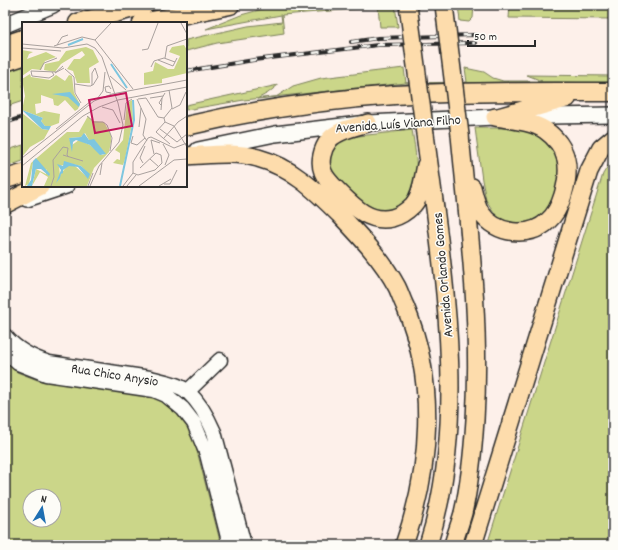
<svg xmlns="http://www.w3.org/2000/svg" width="618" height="550" font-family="Dekko,sans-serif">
<rect width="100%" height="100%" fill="#fdf0ea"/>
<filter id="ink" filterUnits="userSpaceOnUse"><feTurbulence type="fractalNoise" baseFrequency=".025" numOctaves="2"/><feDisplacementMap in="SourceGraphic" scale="8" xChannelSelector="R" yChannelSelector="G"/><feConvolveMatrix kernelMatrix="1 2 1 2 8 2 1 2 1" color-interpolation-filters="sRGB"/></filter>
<g filter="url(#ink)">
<path fill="#cbd689" stroke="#7b805a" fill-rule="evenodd" d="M277,5H395L398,27H380L378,7L282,15L284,33L217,43L186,51V40L248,26L282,22L281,15L206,29L241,15Z
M458,5H474L473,18L469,22L460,21Z
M510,5H613V19L509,18Z
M23,66V101L5,107V72Z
M404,68L406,83L467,82L465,68L484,72L493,78L503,81H542L527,75L613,76V83L544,82L406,83L244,100L186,110V105L278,85L268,93L257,99L276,97L293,86L321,78Z
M475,128H512L547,136L566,164L548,217L531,225L512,224L497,217L486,200L482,180Z
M412,130C416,152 418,169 415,192L395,209L379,210L365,206L339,182L331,171L328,162L331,143L341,138Z
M23,145V161L5,167V151Z
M613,158V526L605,545H487L603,174Z
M5,362L17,372L40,381L141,394L157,399L172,407L183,418L193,435L221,545H5ZM30,496H54V520H30Z"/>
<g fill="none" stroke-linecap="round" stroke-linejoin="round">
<defs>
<path id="tertiary" d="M5,336C17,350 31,357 49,363L150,378C162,381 179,384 188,392C200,403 208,418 214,432L244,545
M5,351L18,363L46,374L154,390L166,395L183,409L194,423L207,454L230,545
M187,392L220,360"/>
<path id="secondary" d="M5,25L53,5
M198,150L275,134L368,123L495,117L613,115
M27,199L66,186"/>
<path id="primary" d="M368,123C355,127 337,130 329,140C322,149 319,162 323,172C326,180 334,187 340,193C355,208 370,223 392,218C400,216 407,211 413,205C422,195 423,178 426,165
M425,134C442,265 470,417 428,545
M186,156C210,155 235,151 258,158C291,167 315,190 339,214C360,236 382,259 397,287C400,293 402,300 405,306C437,382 431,468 404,545
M472,187C474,195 476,205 481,213C495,234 529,239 548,221C556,214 560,205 563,195C571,169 569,147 545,130C531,121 511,120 495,117
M453,545C456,534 460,524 463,513C470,483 473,451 475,420C481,324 469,230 460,135
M473,545L589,171L601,148L613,138"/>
<path id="trunk" d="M78,23L144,5
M142,23L230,5
M5,45L23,39
M5,62L23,56
M500,117L567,98
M186,126C254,110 325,100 395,95C468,91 540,92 613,92
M5,179L23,174
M5,204L40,186"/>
</defs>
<use href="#tertiary" stroke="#2b2b2b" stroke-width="17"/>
<use href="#secondary" stroke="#2b2b2b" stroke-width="18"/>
<use href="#primary" stroke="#2b2b2b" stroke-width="20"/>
<use href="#trunk" stroke="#2b2b2b" stroke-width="21"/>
<use href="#tertiary" stroke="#fdfcf7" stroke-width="14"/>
<use href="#secondary" stroke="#fdfcf7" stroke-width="15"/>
<use href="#primary" stroke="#fddcac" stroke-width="17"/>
<use href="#trunk" stroke="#fddcac" stroke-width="18"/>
<defs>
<path id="rail" d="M351,42L378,38L474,35
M186,71L254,60L378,45L475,43
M5,123L23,117"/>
</defs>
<use href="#rail" stroke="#2b2b2b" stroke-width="4"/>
<use href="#rail" stroke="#fdfcf7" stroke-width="2.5" stroke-dasharray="8" stroke-linecap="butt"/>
<defs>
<path id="primary-bridge" d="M408,5L425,134
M444,5L460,135"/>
</defs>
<use href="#primary-bridge" stroke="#2b2b2b" stroke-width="20" stroke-linecap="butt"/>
<use href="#primary-bridge" stroke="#fddcac" stroke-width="17"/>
</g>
</g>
<g text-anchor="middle" stroke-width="3" stroke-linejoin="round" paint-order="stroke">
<g font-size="14" fill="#2b2b2b" stroke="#fdfcf7">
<text transform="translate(398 123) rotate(-4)" y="5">Avenida Luís Viana Filho</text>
<text transform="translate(442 275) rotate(-95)" y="5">Avenida Orlando Gomes</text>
<text transform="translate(115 374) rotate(9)" y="5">Rua Chico Anysio</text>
</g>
</g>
<g transform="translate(22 22)">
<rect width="165" height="165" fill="#fdf0ea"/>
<path d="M162,23L165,28V51L140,57V61L122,63V51L131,49L133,40L146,47H152L158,34L147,30L150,25ZM64,25L71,28L77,40L67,46L68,61H55L51,49L45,47L52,37H58L63,33L60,29L39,42L33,50L22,48L23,42L37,39L44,29ZM0,28L11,30L7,32L5,37L24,30L34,35L23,39L19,48L10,47L0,54ZM8,52L9,55L28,58L34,53L43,59L47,53L50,54L52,71L58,82L56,87L53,89L43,78L36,84L32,83L31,77L19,73V81L13,82L14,92L22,89L38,92L37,101L29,104H23L19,99L21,96L0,88L3,74L0,57ZM110,78L111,97L103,137L101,143L91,141L95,137L98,138V131L93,128L101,118L105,81ZM0,91L20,107L27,108L22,117L8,125L0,135ZM66,94L71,99L82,100L89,113V120L87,130L72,146L65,164H22L26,155L18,150L10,164L14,147L24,152L25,148L11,141L7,162L3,164L9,141L45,110H57ZM63,111L67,118L73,119L83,132L80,133L68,123L57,118L50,123L47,116L59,115ZM42,140L59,144L66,151V156L53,144H45L38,153L37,144L42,143Z" fill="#cbd689" fill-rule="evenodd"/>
<path d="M48,70L58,82L57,85L46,75L30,72ZM0,88L21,96L19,99L23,104H29L27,108L20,107ZM62,111L67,118L72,117L84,132L78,133L68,123L54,118L51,120L50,130L47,116L59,115ZM14,136L28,152L27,154L19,147H14L10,164H5L9,158L11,139ZM42,139L59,144L68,152L66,157L56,145L47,144L41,148V151L39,152L38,156L34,161L39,148L35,142L41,144Z" fill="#7ec6df"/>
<path fill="none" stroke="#7ec6df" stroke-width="2" d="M46,23L61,17M89,42L105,66M98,164L112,98L111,78"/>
<path fill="none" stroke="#a9a19e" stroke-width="1" d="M159,1L165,12M73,18L89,1M0,22L41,26L65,22L73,26L80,35L96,81L101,103L97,120L77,144L68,164M35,23L40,15L46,13M32,24L60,15L73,18L111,67M0,26L39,29M120,28L126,27L136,1M143,36L145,24L165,17M136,38L151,44L155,36M41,44L33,51L42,46M129,45L132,39L142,36L153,40M43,47L52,55L53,71L59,81M18,48L22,41L35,36M30,50L32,53L27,56L10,54L9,49L34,50M88,54L104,68M53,62L66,64H69L70,63H71L76,55L73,46L70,51V63M89,71L84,70L83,65L87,64L89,67M128,76L141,74M75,77L81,69L83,50M115,77L124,97L121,113L125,119M116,77L124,76L136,95L142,96L143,100L152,104L165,125M139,83L137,81L143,71M80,85L91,88L98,101M150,87L158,83L164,70M139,88L140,76M65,94L72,100H81L85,103L90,116L88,129M142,96L150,86L147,68M102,98L104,81L110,77M143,100L134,110L148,122M117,105L119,86M34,107L69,79M138,107L155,120L165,112M111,114L109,121L115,123L123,116M142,116L156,100L165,94M141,122L147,133L143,143M132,132L129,118L138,121M41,133L61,139M0,136L72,79L90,72L165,58M128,137L137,145M121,141L118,136L123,124M0,144L61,94L77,85L96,78L165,65M118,146L134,131L139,133L140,141M111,151L116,153L133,148L140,141M78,153L80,141M142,162H148L155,148M29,164L32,155L31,138L41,125L46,126L45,133L47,135M66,164L71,151M101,164L111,151V140L126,116L129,115L152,126L165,121M105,164L114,153M117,164L152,138L165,137M137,164L149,157"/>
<path fill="#c2185b" fill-opacity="0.15" stroke="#c2185b" stroke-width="2" d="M104,71L110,104L73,111L67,78Z"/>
<rect width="165" height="165" fill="none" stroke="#2b2b2b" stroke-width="2"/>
</g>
<rect width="618" height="550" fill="none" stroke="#fdfcf7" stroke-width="20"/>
<rect x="10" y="10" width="598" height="530" fill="none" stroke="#2b2b2b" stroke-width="1.5" filter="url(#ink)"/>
<g transform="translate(42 508) rotate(11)"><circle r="19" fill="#fdfcf7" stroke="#a9a8a5"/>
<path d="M0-3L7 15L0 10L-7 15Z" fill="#1f6fb2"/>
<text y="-6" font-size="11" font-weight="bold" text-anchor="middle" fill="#2b2b2b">N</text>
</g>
<path d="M468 40v6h67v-6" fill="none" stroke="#2b2b2b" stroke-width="2"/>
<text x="474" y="40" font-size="12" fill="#2b2b2b" stroke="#fdfcf7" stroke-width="3" paint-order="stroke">50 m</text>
</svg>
